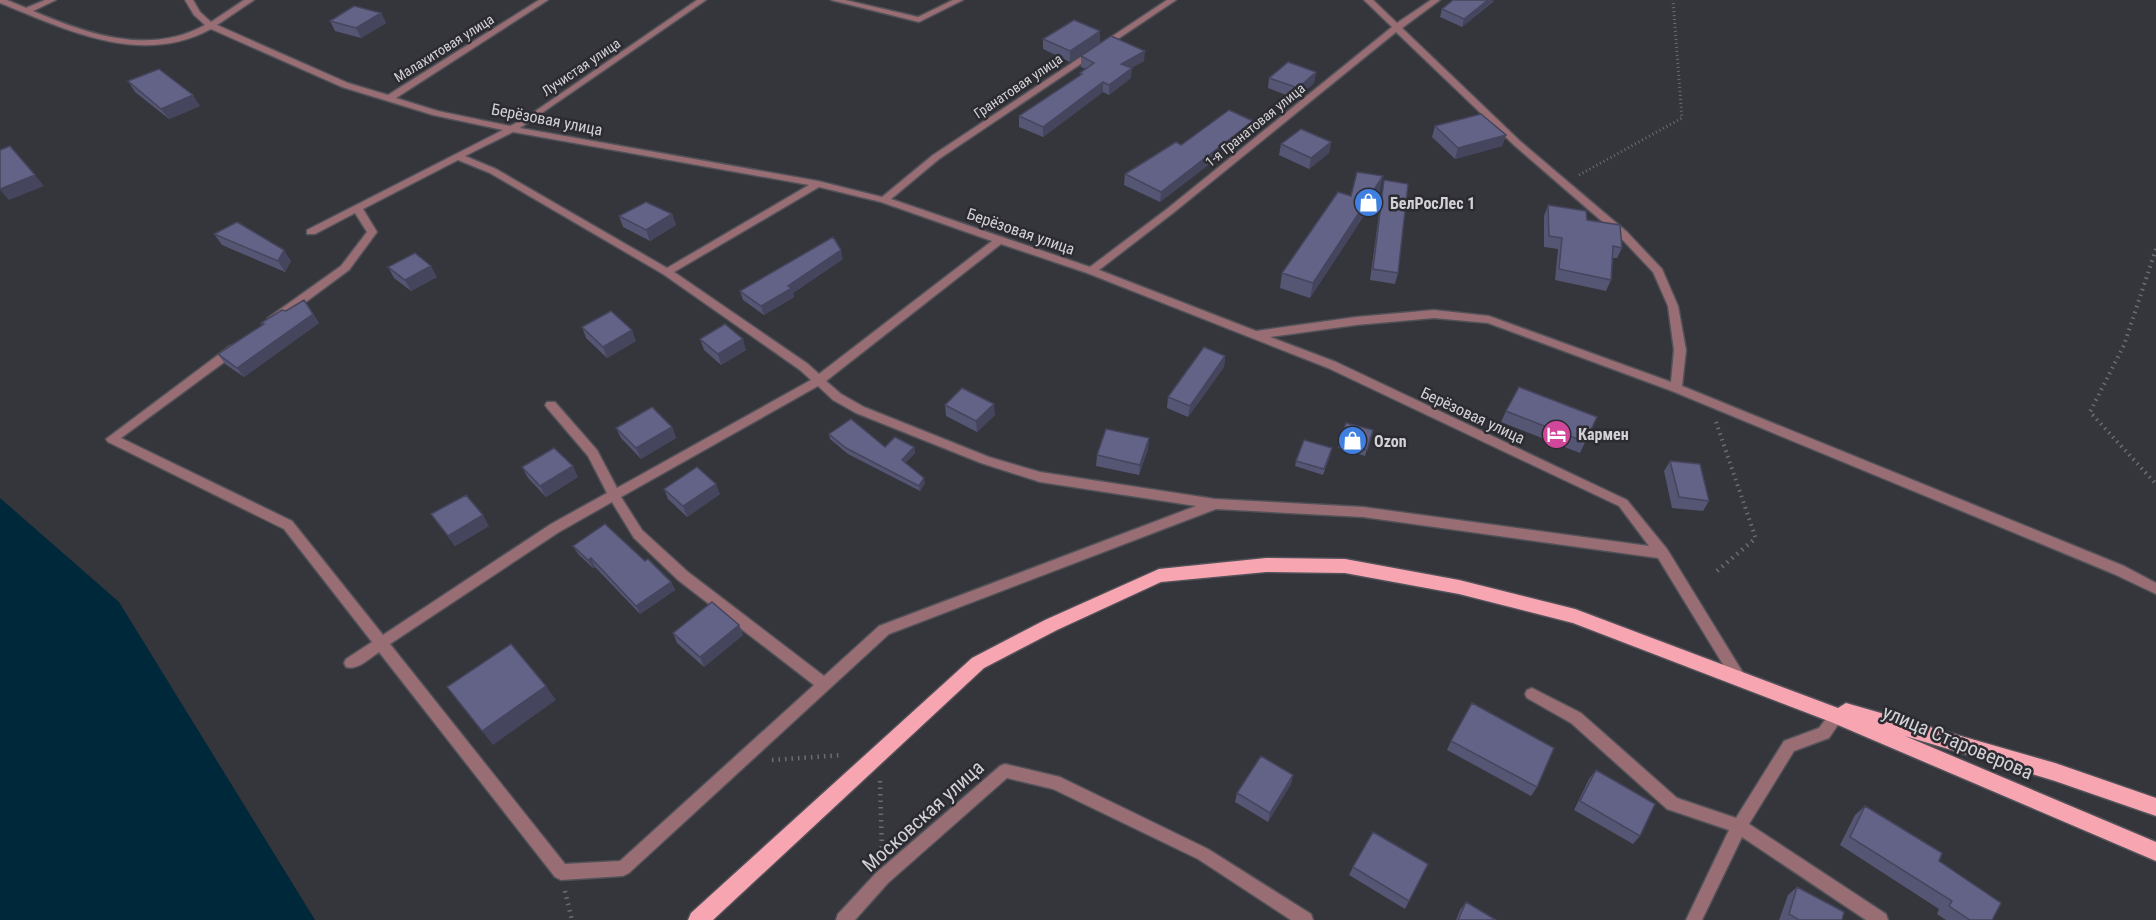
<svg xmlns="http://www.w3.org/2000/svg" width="2156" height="920" font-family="'Roboto Condensed',sans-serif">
<rect width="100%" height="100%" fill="#35353c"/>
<path fill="#00283b" d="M0,498L119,602L315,920H0Z"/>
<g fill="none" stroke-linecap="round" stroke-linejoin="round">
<defs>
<path id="minor" d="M0,0H7L26,8L45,0H56L33,11C87,34 149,56 205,25L194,15L185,0H193L200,12L211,22L244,0H254L217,25L348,83L388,95L539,0H548L396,98L438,111L510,126L524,119L697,0H706L520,128L818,181L882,197L933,155L1167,0H1176L939,159L891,199L1090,267L1167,209L1392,27L1364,0H1373L1397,23L1431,0H1440L1402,28L1520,141L1627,232L1662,269L1678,306L1686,350L1682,386L2124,566L2156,583V594L2114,574L1672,391L1488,323L1434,318L1356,325L1270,337L1336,362L1627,500L1667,549L1745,676L1747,680L1745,684L1740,686L1735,684L1658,558L1363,517L1216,509L889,634L629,873L623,876L561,880L555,877L379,652C370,658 357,671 346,667L344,663L346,659L372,642L284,529L108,442L106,439L230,346H238L240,349L238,352L121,438L292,521L383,635L551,524L607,493L588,456L547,408L545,405L547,402H555L597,450L617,488L811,380L800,370L663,274L490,173L458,160L363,209L377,232L349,270L276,324H268L267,321L268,318L341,266L367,232L355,213L315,234H307V230L503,130L433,115L342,87L211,29C141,67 67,30 0,3ZM1396,32L1514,145L1619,236L1653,272L1668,306L1674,350L1671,382L1489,316L1434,310L1356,317L1256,331L1099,270L1173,213ZM513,132L809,185L667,268L496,169L465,156ZM819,187L881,202L992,241L819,374L808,364L674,272ZM1001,244L1087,273L1328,368L1619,506L1649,546L1363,507L1215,499L1040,472L989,457L864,407L841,394L826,381ZM818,386L833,400L856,413L981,463L1040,482L1196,506L879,626L824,676L688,572L642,530L621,497ZM612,502L634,538L678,580L814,685L620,861L565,864L390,644L559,532Z
M831,0H845L918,17L953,0H963L919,22Z
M1532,688L1581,713L1677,798L1736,818L1784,741L1819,728L1832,711L1837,710L1842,711L1844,716L1829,738L1794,751L1749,824L1886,914L1888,920H1866L1742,837L1702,920H1686L1729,830L1667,809L1571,723L1527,698L1525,694L1527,690Z
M1005,764L1060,777L1208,849L1311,914L1313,920H1291L1198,859L1053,789L1007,778L888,883L855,920H836L838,914L876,873L1000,766Z"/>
<path id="primary" d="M1266,558L1345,559L1459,580L1575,609L1838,708L1846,703L2055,763L2156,798V816L2055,781L1905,736L2156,842V861L1831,722L1573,623L1459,594L1345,573L1266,572L1161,582L1057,630L984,668L713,920H688L691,913L972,658L1045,620L1159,569Z"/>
</defs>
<use href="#minor" stroke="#515158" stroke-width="3"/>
<use href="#primary" stroke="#515158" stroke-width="3"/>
<path stroke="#6c6c72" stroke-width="3" stroke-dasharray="1 3" stroke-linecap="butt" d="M1579,175L1682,118L1673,0"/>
<path stroke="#6c6c72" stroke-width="4" stroke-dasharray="1.5 4.5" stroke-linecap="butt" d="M2156,249L2124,345L2090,412L2156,484
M1716,422L1756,539"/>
<path stroke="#6c6c72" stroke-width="4.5" stroke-dasharray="1.5 5" stroke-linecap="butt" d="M1717,571L1756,538
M772,760L843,755
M880,781L882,852
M565,891L572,920"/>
<use href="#minor" fill="#986e74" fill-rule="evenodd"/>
<use href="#primary" fill="#f8a5b2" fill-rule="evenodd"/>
</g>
<path fill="#555574" d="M1494,1L1462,27L1440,17L1442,9Z
M381,13L386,23L361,38L335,31L330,21Z
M1100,31V42L1070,62L1043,49V39Z
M1081,56L1144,61L1131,68V78L1109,95L1103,92L1043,137L1019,127V116L1080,75V73L1086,69L1081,67Z
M1316,72L1314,83L1296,99L1268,88L1269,78Z
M128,81L200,106L169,119L135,92Z
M1253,121L1251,132L1160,202L1124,185L1125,174L1181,145Z
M1435,126L1506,135L1502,146L1455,159L1432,137Z
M1331,142L1329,153L1309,169L1279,155L1281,144Z
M1384,180L1398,273L1395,284L1370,280L1382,191Z
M1380,191L1310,298L1280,288L1282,273L1351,196Z
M1548,205L1587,220L1622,248L1617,258H1613L1611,280L1606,291L1555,280L1558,249L1544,247V216Z
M672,214L676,225L650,241L623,227L619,216Z
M214,234L291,261L285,272L222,245Z
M843,259L793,293L794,297L764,315L743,300L740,291Z
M388,267L437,277L411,291L394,278Z
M304,300L319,323L244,377L225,364L218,354L263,325L261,323L286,311Z
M582,327L636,341L607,358L586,338Z
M700,339L746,350L721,365L704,350Z
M1225,356L1224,367L1188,417L1167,408L1168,397Z
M945,405L995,415L977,432L946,416Z
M1506,411L1597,417L1580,453L1501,422Z
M1346,423L1373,430L1365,456L1338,448Z
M672,427L676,438L641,459L621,438L616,428Z
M829,434L885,447H914L915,453L905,463L925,483L920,491L848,454L830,439Z
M1149,438L1148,449L1139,475L1096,466L1097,455Z
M1331,453L1323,475L1295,466L1296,461Z
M1670,461L1709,501L1703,511L1672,508L1664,471Z
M522,467L578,477L546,497L528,478Z
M664,489L720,494L687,517L668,499Z
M431,514L489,526L455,546Z
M573,546L645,561L671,582L675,590L640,614L595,567L593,568L578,554Z
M739,625L743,635L704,667L677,643L673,633Z
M1451,741L1537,787L1531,796L1447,750Z
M1596,770L1640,836L1633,844L1574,810L1589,779Z
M1293,775L1291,784L1268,822L1235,802L1237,793Z
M1865,806L1939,861L1992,920H1946L1937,914L1939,909L1840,845L1855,815Z
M1353,867L1409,901L1405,909L1349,875Z
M1797,887L1842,920H1779L1788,895Z
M1466,902L1496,920H1456L1460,910Z"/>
<path fill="#45455e" d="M1488,0H1494L1462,27L1464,19Z
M381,13L386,23L361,38L356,28Z
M1100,31V42L1070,62V51Z
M1145,51L1144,61L1121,74V64Z
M1132,68L1131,78L1109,95V85Z
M1316,72L1314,83L1296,99L1298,88Z
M1103,82V92L1043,137V127Z
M193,95L200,106L169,119L161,109Z
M1253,121L1251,132L1160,202L1161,192Z
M1506,135L1502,146L1455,159L1458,148Z
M1331,142L1329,153L1309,169L1311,158Z
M35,175L44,186L9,200L0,190Z
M1383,176L1380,191L1310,298L1313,283Z
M672,214L676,225L650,241L646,230Z
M284,250L291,261L285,272L278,261Z
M841,250L843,259L793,293L794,297L764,315L761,306L788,286Z
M431,266L437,277L411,291L405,280Z
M313,314L319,323L244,377L237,368Z
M632,330L636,341L607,358L603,347Z
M743,339L746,350L721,365L718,354Z
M1225,356L1224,367L1188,417L1190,406Z
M994,404L995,415L977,432L976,421Z
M672,427L676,438L641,459L636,448Z
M1149,438L1148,449L1139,475L1140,465Z
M914,447L915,453L903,465L902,460Z
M573,466L578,477L546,497L540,486Z
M924,478L925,483L920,491L919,486Z
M716,484L720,494L687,517L683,506Z
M483,515L489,526L455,546L448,536Z
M591,558L595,567L593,568L588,560Z
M671,582L675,590L640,614L636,606Z
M739,625L743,635L704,667L700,657Z
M546,686L556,700L493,745L482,731Z
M1293,775L1291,784L1268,822L1270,813Z"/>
<path fill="#636387" stroke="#45455e" stroke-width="1.5" d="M1453,0H1488L1464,19L1442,9Z
M354,6L381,13L356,28L330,21Z
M1074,20L1100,31L1070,51L1043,39Z
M1111,36L1145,51L1121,64L1132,68L1109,85L1103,82L1043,127L1019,116L1082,74L1080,73L1094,63L1081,56Z
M1288,62L1316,72L1298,88L1269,78Z
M159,69L193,95L161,109L128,81Z
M1229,110L1253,121L1161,192L1125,174L1176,142L1181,145Z
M1481,114L1506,135L1458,148L1435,126Z
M1301,129L1331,142L1311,158L1281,144Z
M10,146L35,175L0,189V150Z
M1357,172L1383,176L1313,283L1282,273L1338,192L1351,196Z
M1384,180L1408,184L1398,273L1373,269Z
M646,202L672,214L646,230L619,216Z
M1548,205L1586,211L1587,220L1620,225L1622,248L1613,246L1611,280L1559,269L1562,238L1549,236Z
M237,222L284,250L278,261L214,234Z
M833,237L841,250L788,286L792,288L761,306L740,291Z
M415,253L431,266L405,280L388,267Z
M304,300L313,314L237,368L218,354L264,324L261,323L282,310L286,311Z
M611,311L632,330L603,347L582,327Z
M725,324L743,339L718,354L700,339Z
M1204,347L1225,356L1190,406L1168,397Z
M1519,387L1597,417L1585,442L1506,411Z
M962,388L994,404L976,421L945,405Z
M652,407L672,427L636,448L616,428Z
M851,419L885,447L895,437L914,447L902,460L924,478L919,486L846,448L829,434Z
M1346,423L1373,430L1367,450L1340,443Z
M1106,429L1149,438L1140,465L1097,455Z
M1304,440L1332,448L1324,469L1296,461Z
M554,448L573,466L540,486L522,467Z
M1670,461L1700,464L1709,501L1679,497Z
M697,467L716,484L683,506L664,489Z
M466,495L483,515L448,536L431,514Z
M605,524L645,561L648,559L671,582L636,606L591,558L588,560L573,546Z
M712,602L739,625L700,657L673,633Z
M511,644L546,686L482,731L447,687Z
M1472,703L1554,748L1537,787L1451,741Z
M1261,756L1293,775L1270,813L1237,793Z
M1596,770L1655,804L1640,836L1580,801Z
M1865,806L1942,853L1939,861L2001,903L1992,920H1970L1949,906L1952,901L1850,837Z
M1373,832L1428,864L1409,901L1353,867Z
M1797,887L1844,912L1842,920H1799L1789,914Z
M1466,902L1496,920H1458Z"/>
<defs>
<symbol id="shop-disc" viewBox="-11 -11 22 22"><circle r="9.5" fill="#3f7fe0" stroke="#2b2b31"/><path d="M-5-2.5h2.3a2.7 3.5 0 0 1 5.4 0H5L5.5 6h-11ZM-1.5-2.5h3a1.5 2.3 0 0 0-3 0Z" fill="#fff"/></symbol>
<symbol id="hotel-disc" viewBox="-11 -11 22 22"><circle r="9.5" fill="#d1479c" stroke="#2b2b31"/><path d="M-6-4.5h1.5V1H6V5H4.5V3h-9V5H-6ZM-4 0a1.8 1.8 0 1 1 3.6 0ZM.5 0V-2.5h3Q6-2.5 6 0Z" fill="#fff"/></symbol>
</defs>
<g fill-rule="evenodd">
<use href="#shop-disc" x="1352" y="186" width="33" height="33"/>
<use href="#hotel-disc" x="1540" y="418" width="33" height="33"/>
<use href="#shop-disc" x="1336" y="424" width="33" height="33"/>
</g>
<g text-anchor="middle" stroke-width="5" stroke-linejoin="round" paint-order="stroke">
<g font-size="14" fill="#d2d2d6" stroke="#2b2b31">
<text transform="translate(444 48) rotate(-32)" y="5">Малахитовая улица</text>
<text transform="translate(581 67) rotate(-34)" y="5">Лучистая улица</text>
<text transform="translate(1018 86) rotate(-34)" y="5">Гранатовая улица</text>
<text transform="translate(1255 125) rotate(-39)" y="5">1-я Гранатовая улица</text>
</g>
<g font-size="16" fill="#d2d2d6" stroke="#2b2b31">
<text transform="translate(547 119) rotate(11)" y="6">Берёзовая улица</text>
<text transform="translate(1021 231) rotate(19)" y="6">Берёзовая улица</text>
<text transform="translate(1473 415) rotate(25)" y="6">Берёзовая улица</text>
</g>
<g font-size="16" font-weight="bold" fill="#d2d2d6" stroke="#2b2b31" text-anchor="start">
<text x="1390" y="209">БелРосЛес 1</text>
<text x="1578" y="440">Кармен</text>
<text x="1374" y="447">Ozon</text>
</g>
<g font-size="20" fill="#d2d2d6" stroke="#2b2b31">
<text transform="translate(1958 742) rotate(23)" y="7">улица Староверова</text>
<text transform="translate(923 816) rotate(-42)" y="7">Московская улица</text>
</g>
</g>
</svg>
